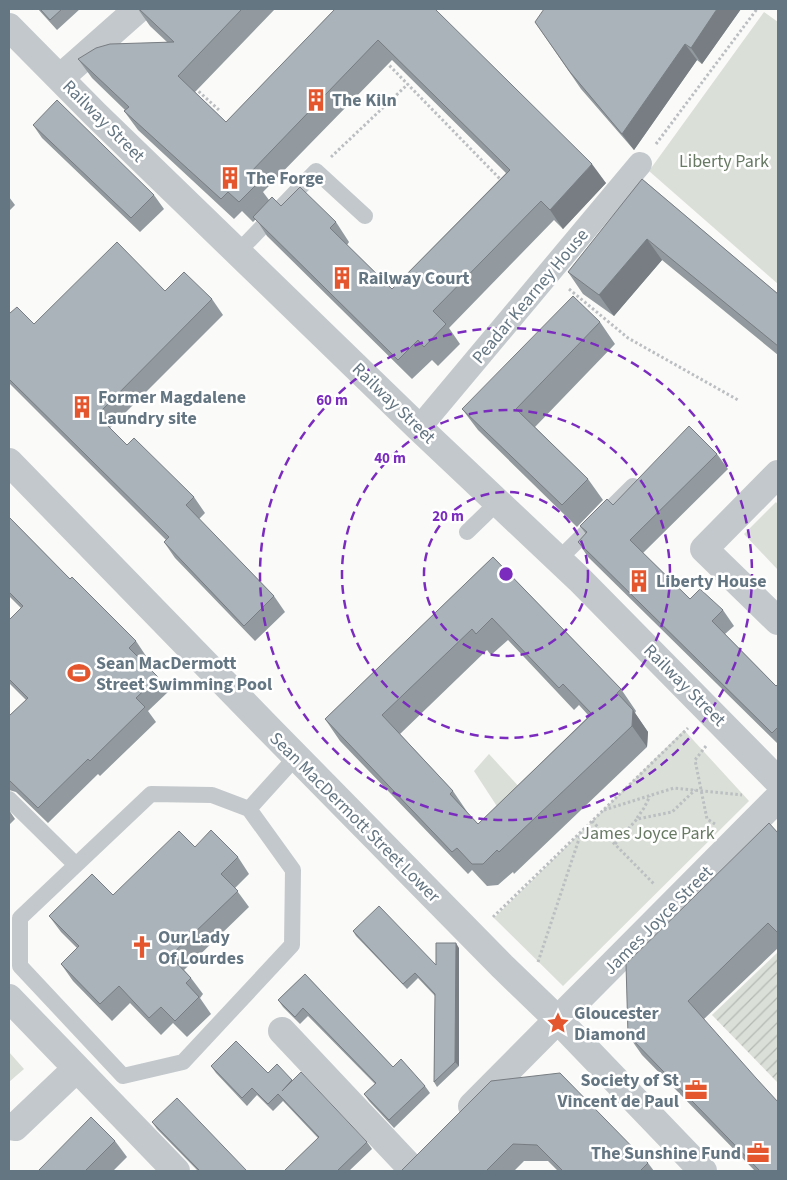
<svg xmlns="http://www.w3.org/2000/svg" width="787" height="1180" font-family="'Source Sans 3',sans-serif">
<defs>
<pattern id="garden-furrows" width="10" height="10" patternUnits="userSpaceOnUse" patternTransform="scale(1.25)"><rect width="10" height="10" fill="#dadfd7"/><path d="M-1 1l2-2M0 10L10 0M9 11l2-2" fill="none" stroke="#b4b9b4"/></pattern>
</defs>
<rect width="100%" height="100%" fill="#fafaf8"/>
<path fill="#dadfd7" d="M764,12L778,22V284L649,171Z
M776,502L778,505V570L744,534Z
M684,730L749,801L563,986L494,918Z
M489,754L522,790L500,811L474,771Z
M9,1052L24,1069L9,1082Z"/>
<path fill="url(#garden-furrows)" d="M778,952V1083L712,1015Z"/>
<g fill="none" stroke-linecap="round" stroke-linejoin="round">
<path stroke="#bbbfc2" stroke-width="3" stroke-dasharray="2.5 2.5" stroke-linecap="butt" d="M386,62L502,181
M195,88L219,110
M656,144L757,9
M331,157L408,84
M569,289L628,338L738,400
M706,746L695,760L707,819L715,824
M604,810L674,788L742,795
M637,818L644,808L650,796
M592,821L655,885
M615,844L637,819L672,812L695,790
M493,917L688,728
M538,962L581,833"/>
<path stroke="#c3c8cc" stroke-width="16" d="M238,252L316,171L365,216
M467,532L498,502
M558,560L633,486
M9,799L76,865
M249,809L212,795L151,794L20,918V966L123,1076L183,1062L292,945L293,870L249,809L296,757"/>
<path stroke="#c3c8cc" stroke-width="24" d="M419,428L640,164"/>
<path stroke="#c3c8cc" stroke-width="28" d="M9,27L95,114L419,428L579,579L778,781
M60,78L138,9
M778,474L704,549L778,621
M9,998L176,1171
M282,1031L411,1168
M472,1106L778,798
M9,1126L15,1127L76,1069"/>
<path stroke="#c3c8cc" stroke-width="28" d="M9,462L269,729L502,966L558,1020L703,1171"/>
</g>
<path fill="#929a9f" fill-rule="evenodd" d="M38,9H80L57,30Z
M138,9H275L195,92L226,122L335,9L606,183L563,229L554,220L449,328L460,344L438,366L432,360L412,379L267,236L256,219L253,222L242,211L234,219L138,130L124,111L125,110L92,78L78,59L167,42L150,26ZM392,60L506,173L392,289L347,245L349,242L336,222L281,206L269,200L263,192Z
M741,9L702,64L697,60L634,150L581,89L535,22Z
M33,125L154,195L164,209L140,232L42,138Z
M642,179L778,294V355L662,260L614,316L583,294L568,272Z
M9,197L15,205L9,211Z
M165,291L212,299L223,315L110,428L127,445L194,497L205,513L199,519L274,596L285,612L255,641L175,558L164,542L166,540L9,383V311L10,313L34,324Z
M600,322L615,344L535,427L588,479L603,500L577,527L478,430L462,409Z
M717,454L728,469L643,553L690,599L723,610L734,626L725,634L776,686L778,684V744L588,557L578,542L586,534L580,526L613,505Z
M9,517L70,579L136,641L146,656L141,661L158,677L168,692L148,711L156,722L100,776L98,774L48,823L16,792L9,790V716L26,700L9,683V620L21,608L9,596Z
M493,557L621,689L636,711L635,713L648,732L647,747L514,874L513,872L498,885L487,886L472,870L468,874L340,741L325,719ZM508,640L574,710L579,705L589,716L478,824L468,813L453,791L400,734L487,650L491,655Z
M9,810L15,819L9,825Z
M778,833V948L704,1019L778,1171H755L642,1055L628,1035Z
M195,847L238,857L249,874L235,888L249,907L184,970L191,978L203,994L200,998L211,1014L187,1037L173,1023L161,1035L130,1003L112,1021L73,981L61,964L77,948L61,932L49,916L113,895Z
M353,931L436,965L459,948V1066L437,1087L434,1082L435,996L418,978L407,989L356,936Z
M305,974L393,1067L425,1086L430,1093L394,1128L369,1101L364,1094L375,1084L308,1016L300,1024L283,1007L278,1000Z
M211,1066L268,1073L292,1080L367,1142L372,1149L349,1171H284L318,1138L283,1101L273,1111L257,1095L247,1106L216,1073Z
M491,1081L648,1163L654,1171H558L548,1161H524L514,1171H401Z
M152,1122L247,1171H198L157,1129Z
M115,1141L127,1157L113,1171H38Z"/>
<path fill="#777d82" d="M717,9H741L702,64L691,48Z
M685,44L697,60L634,150L622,134Z
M592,164L606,183L563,229L550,210Z
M647,239L662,260L614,316L599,295Z
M633,710L648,732L647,747L632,726Z
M456,943L459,948V1066L455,1062Z"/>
<path fill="#aab3b9" stroke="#777d82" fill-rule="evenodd" d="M40,9H62L50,20Z
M139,9H242L178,76L226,122L335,9H435L592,164L550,210L541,201L433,311L446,324L424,347L418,340L398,360L253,217L272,197L281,206L300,187L336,222L330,228L392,289L510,170L378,40L248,175L257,184L239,202L228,192L221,199L124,111L129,107L78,59L96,48L110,44L174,42Z
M544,9H717L691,48L685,44L622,134L570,72L535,22Z
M57,100L154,195L131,218L33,125Z
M642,179L778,294V346L647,239L599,295L568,272Z
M117,242L165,291L184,272L212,299L97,415L127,445L134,438L194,497L186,505L274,596L244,626L164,542L169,537L9,379V311L10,313L17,307L34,324Z
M573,296L600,322L516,409L588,479L562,505L462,409Z
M689,426L717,454L630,540L690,599L700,589L723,610L712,621L776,686L778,684V727L772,733L578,542L587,532L580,526L607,499L613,505Z
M9,517L70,579L72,577L136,641L129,648L158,677L136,698L145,707L90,761L88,759L38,808L9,780V716L28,698L9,679V620L23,606L9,592Z
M493,557L621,689L617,693L633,710L632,726L499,852L497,850L483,864H472L457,848L452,852L325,719ZM492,618L559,688L563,684L592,714L478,824L450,794L453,791L382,715L472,629L476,634Z
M769,823L778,833V933L768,923L688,1001L756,1078L778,1102V1171H760L628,1035L626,964Z
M211,830L238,857L221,874L238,891L170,956L191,978L186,983L199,997L175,1021L161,1007L149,1018L119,986L100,1004L61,964L79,946L49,916L92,874L113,895L179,831L195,847Z
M379,906L436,965V943H456L455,1062L434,1082L435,994L415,973L403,984L353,931Z
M305,974L393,1067L401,1059L425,1086L389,1120L364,1094L376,1083L303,1008L295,1017L278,1000Z
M236,1041L268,1073L277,1064L292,1080L282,1091L301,1072L367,1142L337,1171H284L319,1137L278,1094L268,1104L252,1088L242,1098L211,1066Z
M560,1073L648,1163L640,1171H563L537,1145L513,1144L486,1171H401L491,1081Z
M177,1098L247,1171H200L152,1122Z
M91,1117L115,1141L85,1171H38Z"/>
<g fill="none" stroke="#7b2cbf" stroke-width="2.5" stroke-dasharray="9 6">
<circle cx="506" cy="574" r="82"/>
<circle cx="506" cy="574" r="164"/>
<circle cx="506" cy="574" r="246"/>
</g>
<defs>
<symbol id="building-bare" viewBox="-9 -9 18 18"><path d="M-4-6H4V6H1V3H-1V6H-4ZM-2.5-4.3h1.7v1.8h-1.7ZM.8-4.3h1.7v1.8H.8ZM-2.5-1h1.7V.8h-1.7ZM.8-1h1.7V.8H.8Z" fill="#e4572e" stroke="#fff" stroke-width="2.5" paint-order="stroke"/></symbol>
<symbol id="stadium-bare" viewBox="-9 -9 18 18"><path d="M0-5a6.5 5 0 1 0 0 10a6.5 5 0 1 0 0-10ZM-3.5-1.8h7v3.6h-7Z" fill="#e4572e" stroke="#fff" stroke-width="2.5" paint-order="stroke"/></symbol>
<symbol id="church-bare" viewBox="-9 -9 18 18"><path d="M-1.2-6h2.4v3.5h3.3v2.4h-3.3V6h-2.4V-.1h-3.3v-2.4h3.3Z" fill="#e4572e" stroke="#fff" stroke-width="2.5" paint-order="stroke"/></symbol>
<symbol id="sight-bare" viewBox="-9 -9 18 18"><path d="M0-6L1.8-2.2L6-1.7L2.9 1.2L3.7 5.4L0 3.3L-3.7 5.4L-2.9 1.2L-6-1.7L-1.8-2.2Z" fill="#e4572e" stroke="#fff" stroke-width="2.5" paint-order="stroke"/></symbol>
<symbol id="office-bare" viewBox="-9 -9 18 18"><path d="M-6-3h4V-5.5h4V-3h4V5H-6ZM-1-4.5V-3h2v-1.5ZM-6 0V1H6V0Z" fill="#e4572e" stroke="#fff" stroke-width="2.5" paint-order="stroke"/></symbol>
</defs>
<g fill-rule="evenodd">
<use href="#building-bare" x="300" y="84" width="32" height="32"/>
<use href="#building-bare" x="214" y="162" width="32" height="32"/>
<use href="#building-bare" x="326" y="262" width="32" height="32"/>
<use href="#building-bare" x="66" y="391" width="32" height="32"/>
<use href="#building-bare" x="623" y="565" width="32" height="32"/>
<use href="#stadium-bare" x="63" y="657" width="32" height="32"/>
<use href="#church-bare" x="126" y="931" width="32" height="32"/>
<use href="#sight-bare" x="542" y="1007" width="32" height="32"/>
<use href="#office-bare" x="680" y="1074" width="32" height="32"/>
<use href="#office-bare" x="742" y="1137" width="32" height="32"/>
</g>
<g text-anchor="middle" stroke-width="5" stroke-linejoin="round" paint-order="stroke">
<g font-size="18" font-weight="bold" fill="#657683" stroke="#fff" text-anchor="start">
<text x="332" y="106">The Kiln</text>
<text x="246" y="184">The Forge</text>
<text x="358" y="284">Railway Court</text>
<text x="98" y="403">Former Magdalene<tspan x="98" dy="21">Laundry site</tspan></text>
<text x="656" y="587">Liberty House</text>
<text x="96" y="669">Sean MacDermott<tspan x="96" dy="21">Street Swimming Pool</tspan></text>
<text x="158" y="943">Our Lady<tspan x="158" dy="21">Of Lourdes</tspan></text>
<text x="574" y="1019">Gloucester<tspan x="574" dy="21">Diamond</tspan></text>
<text x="679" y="1086" text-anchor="end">Society of St<tspan x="679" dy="21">Vincent de Paul</tspan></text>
<text x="741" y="1159" text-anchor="end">The Sunshine Fund</text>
</g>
<g font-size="18" fill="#657683" stroke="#fff">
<text transform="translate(104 121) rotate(45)" y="6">Railway Street</text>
<text transform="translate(530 296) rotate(-50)" y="6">Peadar Kearney House</text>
<text transform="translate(394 403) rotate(44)" y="6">Railway Street</text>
<text transform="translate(685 685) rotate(45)" y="6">Railway Street</text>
<text transform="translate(355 817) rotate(45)" y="6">Sean MacDermott Street Lower</text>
<text transform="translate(658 920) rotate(-45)" y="6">James Joyce Street</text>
</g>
<g font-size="18" fill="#687a64" stroke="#fff">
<text x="724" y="167">Liberty Park</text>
<text x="648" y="839">James Joyce Park</text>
</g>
</g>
<circle cx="506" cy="574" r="8" fill="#7b2cbf" stroke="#fff" stroke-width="2.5"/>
<g font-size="15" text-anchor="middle" font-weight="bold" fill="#7b2cbf" stroke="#fff" stroke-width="5" stroke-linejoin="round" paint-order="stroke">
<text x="332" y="405">60 m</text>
<text x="390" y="463">40 m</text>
<text x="448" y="521">20 m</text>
</g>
<rect width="787" height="1180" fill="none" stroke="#657683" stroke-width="20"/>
</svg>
